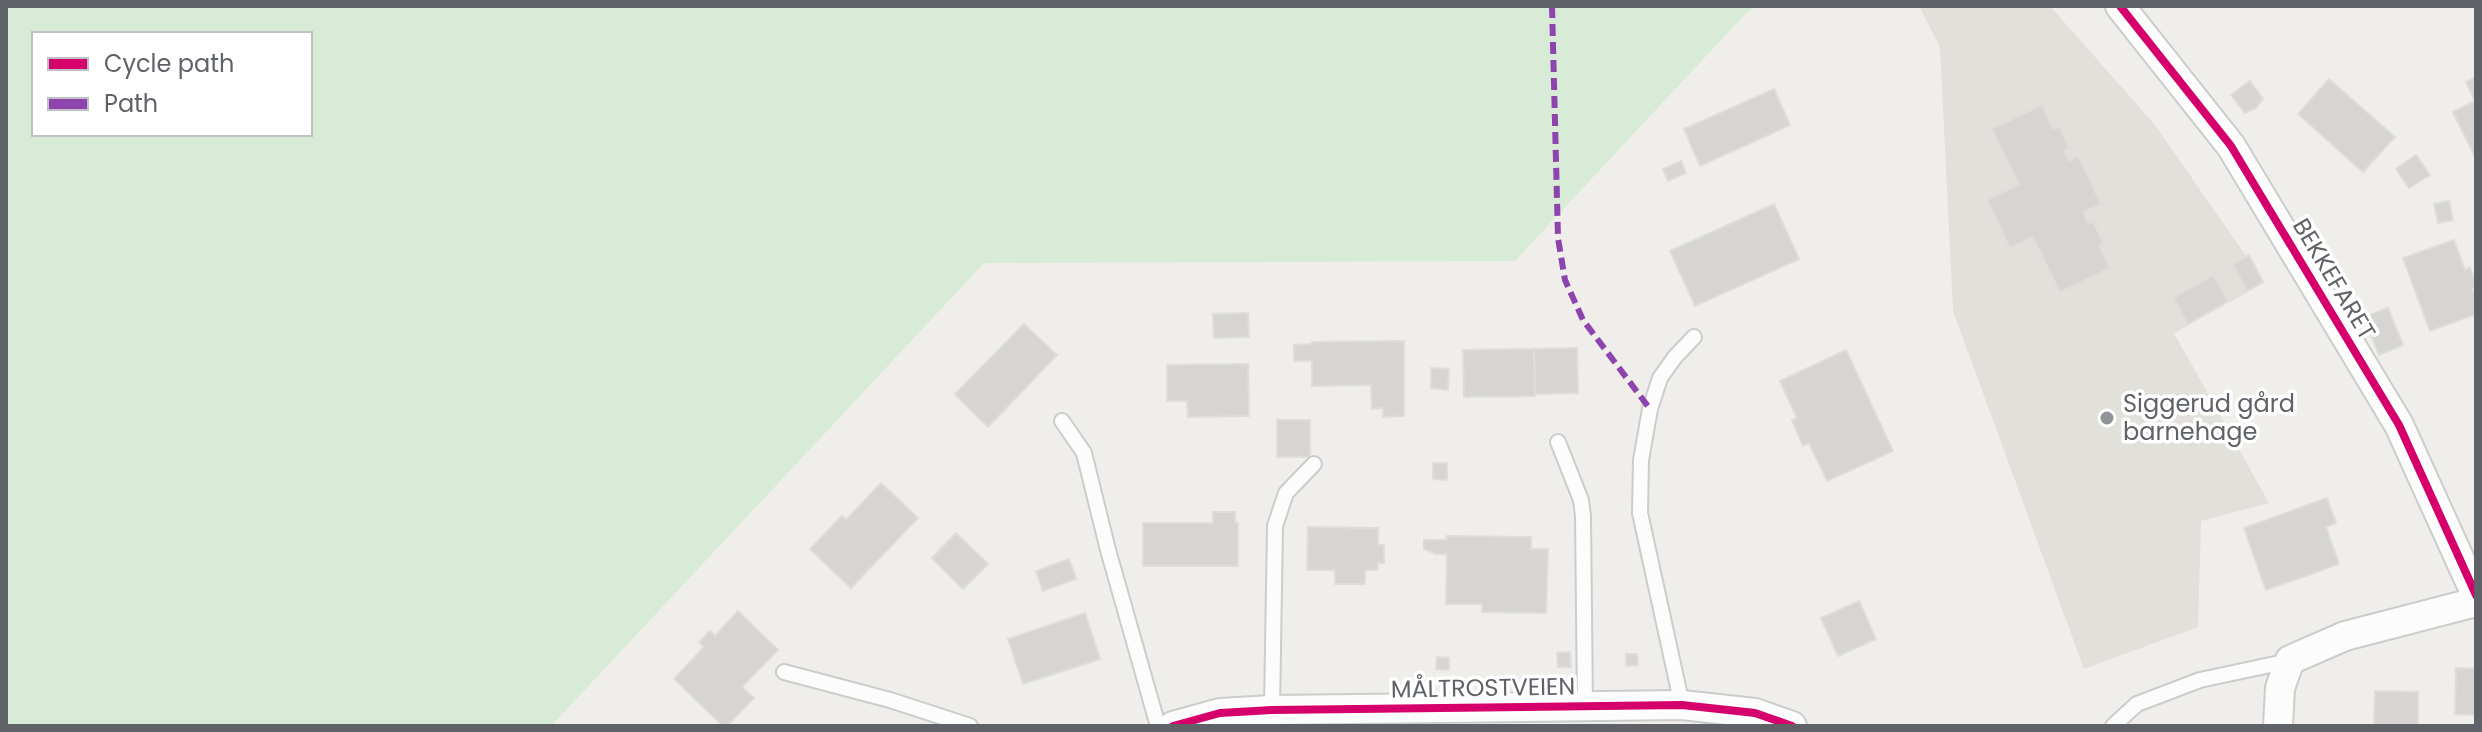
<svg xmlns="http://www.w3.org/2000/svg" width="2482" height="732" font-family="Poppins,sans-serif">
<rect width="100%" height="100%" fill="#efeeea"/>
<path fill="#e2e0da" d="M1919,6H2050L2155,125L2246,256L2259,286L2174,333L2269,503L2201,521L2198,627L2084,669L1953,311L1940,47Z"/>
<path fill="#d8ebd6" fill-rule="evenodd" d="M6,6H1760L1748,11L1515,261L984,263L551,726H6ZM34,34H310V134H34Z"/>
<path fill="#d6d5d3" stroke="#deddd9" stroke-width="2" d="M2476,77V159L2453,112L2475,101L2466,82Z
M2329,79L2395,137L2363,172L2298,114Z
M2250,81L2263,99L2256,108L2245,113L2231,95Z
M1774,89L1790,125L1700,166L1684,129Z
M2042,105L2053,129L2059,126L2069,148L2064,150L2069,161L2078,156L2101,204L2083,212L2088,224L2093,222L2104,244L2099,246L2110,268L2060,292L2033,237L2010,248L1987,200L2019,185L1992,129Z
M2416,155L2430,175L2409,188L2396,169Z
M1681,161L1686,173L1668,181L1663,169Z
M2449,201L2453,220L2438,223L2434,204Z
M1774,204L1799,259L1695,306L1670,251Z
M2454,240L2465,270L2470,267L2476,284V287L2472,288L2476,300V314L2430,331L2403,258Z
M2249,255L2263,282L2247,291L2233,265Z
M2213,275L2228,301L2188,324L2174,298Z
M2388,308L2403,345L2379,355L2364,317Z
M1248,313L1249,337L1214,338L1213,314Z
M1024,324L1057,355L988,427L955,394Z
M1404,341V416L1383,417V408L1372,409L1371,385L1312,386V361H1294V345L1312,344V342Z
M1577,348L1578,393L1535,394L1534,349Z
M1534,349L1535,396L1464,397L1463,350Z
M1846,350L1893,451L1827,481L1809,443L1803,446L1792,420L1797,418L1780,381Z
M1248,364L1249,416L1188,417L1187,401H1167V365Z
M1431,368L1449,369L1448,390L1431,388Z
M1277,420H1310V457H1277Z
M1433,463H1447V480L1433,479Z
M881,483L918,518L851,588L810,549L842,516L846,520Z
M2327,498L2336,523L2326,527L2339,564L2266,590L2244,528Z
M1213,512H1235V523H1238V566H1143V523H1213Z
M1308,527L1378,528V545H1384V563H1378L1377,570H1365V584H1335V570H1307Z
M956,533L988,564L963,589L932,558Z
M1447,536L1531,537V549H1548L1546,613L1482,612V604H1446L1447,554H1436L1424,549V540H1447Z
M1069,559L1076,579L1043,591L1036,571Z
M1859,601L1876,639L1838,656L1821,618Z
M738,611L778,650L742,687L754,698L727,726H723L674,679L704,647L699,642L710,631L715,636Z
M1085,613L1100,659L1023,684L1008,639Z
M1570,652L1571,667H1558L1557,653Z
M1626,654H1637L1638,665L1626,666Z
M1437,657L1449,658V670L1436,669Z
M2456,668L2476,669V715L2455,714Z
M2375,691L2418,692V726H2374Z"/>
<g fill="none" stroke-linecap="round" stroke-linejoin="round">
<defs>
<path id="service" d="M1062,421L1084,453L1108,550L1158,726
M1558,442L1581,500L1583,516L1585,707
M784,672L890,700L970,726
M1682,705L1640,513L1641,460L1650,409L1660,378L1675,357L1694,337
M1272,710L1275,526L1286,493L1314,464
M2113,726L2137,704L2200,680L2289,661"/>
<path id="minor" d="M2120,6L2231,146L2399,425L2476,595
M1173,726L1220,713L1272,710L1682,705L1755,713L1792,726
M2278,726L2280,688L2290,660L2345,636L2476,602"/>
</defs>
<use href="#service" stroke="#cbcccc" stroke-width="18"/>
<use href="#minor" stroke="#cbcccc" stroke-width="32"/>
<use href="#service" stroke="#fdfcfc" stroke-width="14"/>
<use href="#minor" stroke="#fdfcfc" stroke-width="28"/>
<path stroke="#8e44ad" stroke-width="6" stroke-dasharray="12 6" stroke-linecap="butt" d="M1552,6L1558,238L1565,280L1583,320L1650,409"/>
<defs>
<path id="cycleway" d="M2120,6L2231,146L2399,425L2476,595
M1173,726L1220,713L1272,710L1682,705L1755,713L1792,726"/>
</defs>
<use href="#cycleway" stroke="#fff" stroke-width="13"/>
<use href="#cycleway" stroke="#d6006c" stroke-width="8"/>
</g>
<circle fill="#919496" stroke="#fff" stroke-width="3" cx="2107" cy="418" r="8"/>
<g text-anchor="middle" stroke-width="7" stroke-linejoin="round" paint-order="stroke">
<g font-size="24" fill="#5f6368" stroke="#fff">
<text transform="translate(2334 279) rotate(59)" y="8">BEKKEFARET</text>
<text transform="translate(1483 688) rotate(-1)" y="8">MÅLTROSTVEIEN</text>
</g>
<g font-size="24" fill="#5f6368" stroke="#fff" text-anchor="start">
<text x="2123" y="412">Siggerud gård<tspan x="2123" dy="28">barnehage</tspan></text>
</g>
</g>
<rect width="2482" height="732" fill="none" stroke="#5f6368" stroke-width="16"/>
<rect x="32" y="32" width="280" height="104" fill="#ffffff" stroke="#bfc1c3" stroke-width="2"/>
<rect x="48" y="58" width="40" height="12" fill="#d6006c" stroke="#bfc1c3" stroke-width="2"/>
<text x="104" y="72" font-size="24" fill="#5f6368">Cycle path</text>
<rect x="48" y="98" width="40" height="12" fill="#8e44ad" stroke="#bfc1c3" stroke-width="2"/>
<text x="104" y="112" font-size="24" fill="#5f6368">Path</text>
</svg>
